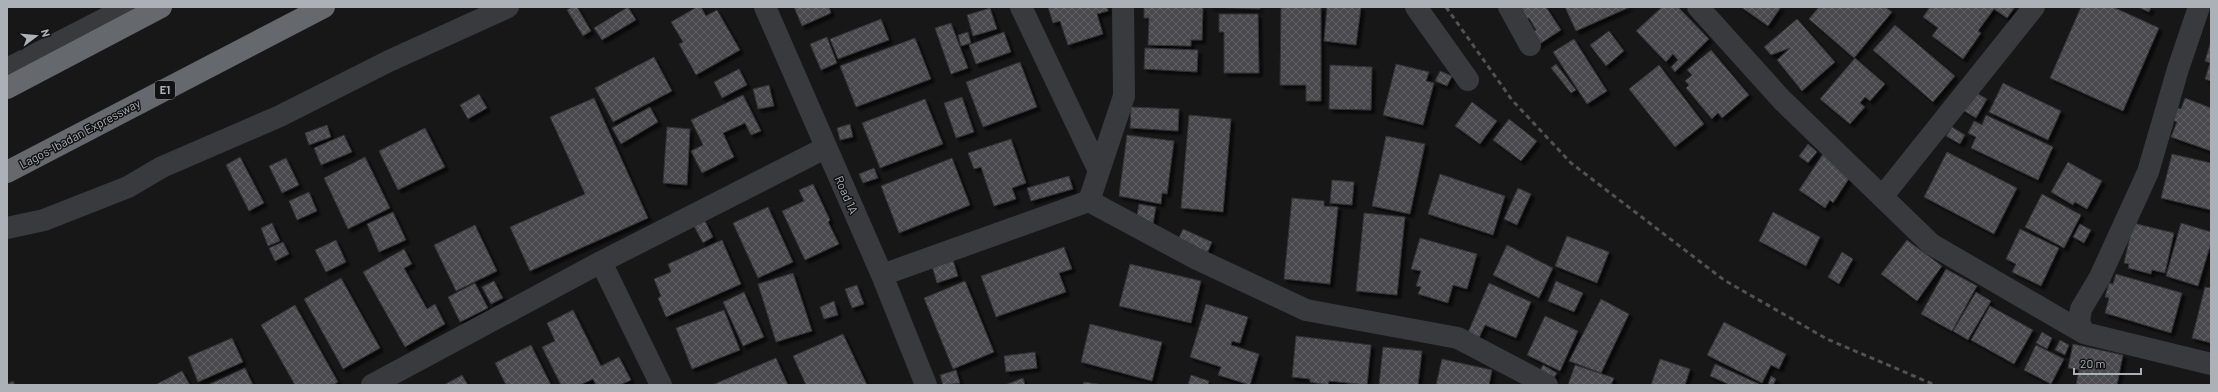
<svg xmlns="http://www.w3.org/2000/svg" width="2218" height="392" font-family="Barlow,sans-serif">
<defs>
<pattern id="building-cross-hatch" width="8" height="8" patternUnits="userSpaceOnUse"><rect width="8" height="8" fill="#494a4d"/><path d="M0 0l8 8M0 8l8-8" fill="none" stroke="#616264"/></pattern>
<filter id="shadow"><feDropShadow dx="3.5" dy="3.5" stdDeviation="1" flood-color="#0009"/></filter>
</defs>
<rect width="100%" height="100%" fill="#171718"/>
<path fill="url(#building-cross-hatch)" stroke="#313234" filter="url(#shadow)" d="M572,7H577L591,31L583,36L567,10Z
M628,7L636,20L602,40L594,28Z
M697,7H701L706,16L717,10L740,50L696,75L679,44L683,42L671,22Z
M794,7H829L831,13L802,26Z
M1048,7H1107L1108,11L1097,14L1103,34L1068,45L1060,21L1053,23Z
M1144,7H1203L1202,40H1191V46L1148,45L1149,18H1144Z
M1210,7H1260V9Z
M1281,7H1321V101H1306V85H1280Z
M1327,7H1361L1356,45L1324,41Z
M1518,7H1546L1561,30L1538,45L1531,33L1536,30L1529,18L1523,21Z
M1565,7H1630L1576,31Z
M1662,7H1678L1709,39L1675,72L1671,67L1678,60L1673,54L1666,62L1636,31Z
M1741,7H1781L1768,26Z
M1819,7H1885L1892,12L1854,58L1809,19Z
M1930,7H2015L2007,18L1994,9L1978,31L1981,33L1963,59L1932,36L1938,28L1923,17Z
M2081,7H2113L2159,28L2123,111L2050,78Z
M2138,7H2151L2149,12Z
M990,8L997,29L973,36L967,15Z
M1219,14H1258L1259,73H1224V32H1219Z
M881,19L889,40L838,59L830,39Z
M1797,19L1835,62L1802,91L1777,60L1790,48L1771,55L1764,47Z
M951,23L968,68L951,74L935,28Z
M1895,25L1955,76L1933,102L1873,50Z
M1609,31L1624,51L1606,66L1590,45Z
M968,32L971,43L961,46L958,35Z
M1004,32L1011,52L976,64L969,45Z
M827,37L837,63L821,70L810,44Z
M915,38L931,79L856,107L840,66Z
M1574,39L1607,91L1587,104L1553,52Z
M2211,41V81L2205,79L2210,63L2205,61Z
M1145,48L1198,50L1197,72L1144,69Z
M1711,50L1749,95L1722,118L1718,113L1712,119L1686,88L1689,85L1685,81L1692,75L1687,70Z
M654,57L672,91L613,122L595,88Z
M1855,58L1885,84L1870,101L1865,97L1860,103L1865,107L1850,124L1820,99Z
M1020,62L1037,107L983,127L966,82Z
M1396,64L1429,72L1426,81L1434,83L1423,125L1383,115Z
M1556,64L1576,90L1571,93L1551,68Z
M1330,65L1372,67L1371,110L1329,109Z
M1659,65L1704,124L1675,147L1629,89Z
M739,69L747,85L722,98L714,82Z
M1440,71L1452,76L1447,86L1435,81Z
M2003,83L2061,111L2048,140L1989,112Z
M769,85L774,106L758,109L753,89Z
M1971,90L1987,99L1976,118L1961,109Z
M479,94L487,108L468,119L460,105Z
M743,95L761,131L751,135L745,123L723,133L734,157L702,173L691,151L703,145L691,120Z
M962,97L974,132L956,138L944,103Z
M594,98L648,218L530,271L510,227L585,194L550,117Z
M2185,98L2211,108V151L2171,137L2177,122L2173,120L2178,108L2181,109Z
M925,99L943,144L880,168L862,123Z
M1472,102L1497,121L1480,144L1455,126Z
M650,107L658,122L621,144L612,128Z
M1131,107L1179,109L1178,131L1130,128Z
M1189,115L1231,119L1223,212L1181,208Z
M1986,115L2053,147L2038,180L1971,148L1976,137L1968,133L1974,121L1982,125Z
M1509,119L1537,141L1521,161L1493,140Z
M850,124L853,137L840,140L837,128Z
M327,125L331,137L309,145L305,133Z
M667,127L690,129L687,185L663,183Z
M1952,127L1965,135L1960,144L1946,136Z
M425,128L445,167L398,190L379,151Z
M344,135L352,152L321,165L314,148Z
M1127,135L1174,141L1167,194L1162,193L1161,204L1119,196Z
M1386,136L1425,144L1410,214L1372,206Z
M1011,139L1026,183L1012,188L1016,199L994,206L981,167L974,169L968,153Z
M1808,144L1817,152L1808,163L1799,156Z
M1947,152L2017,188L1994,234L1924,197Z
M1823,154L1852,174L1833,203L1830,200L1825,208L1799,190Z
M2172,154L2211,163V210L2161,198Z
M240,157L264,203L249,211L226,165Z
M365,157L390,208L348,229L324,178Z
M286,158L299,185L282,193L269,166Z
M952,158L970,205L899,233L881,186Z
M2068,162L2102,181L2087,209L2075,202L2073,205L2051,192Z
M874,168L878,178L863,183L859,174Z
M1440,174L1505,196L1493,235L1428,214Z
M1069,176L1073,189L1031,201L1027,188Z
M1332,180L1354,182L1352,205L1330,203Z
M813,184L830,220L828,222L839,244L805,260L782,211L804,201L799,190Z
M1518,188L1531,194L1517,225L1504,219Z
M309,192L317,211L297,220L289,201Z
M2042,194L2081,215L2064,248L2025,227Z
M1292,198L1324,201V206L1338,207L1330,284L1284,279Z
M1139,204L1156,207L1153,224L1136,221Z
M768,207L793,262L758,278L733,223Z
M393,212L406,240L379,252L367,224Z
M1773,212L1820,237L1806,266L1759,241Z
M1364,213L1405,217L1397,295L1356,291Z
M705,221L713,237L703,243L694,226Z
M272,223L280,241L268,246L261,228Z
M2133,223L2174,233L2165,273L2152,270L2151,274L2128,268L2129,264L2124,263Z
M2181,223L2211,232V243L2198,286L2166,276Z
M2080,224L2091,230L2084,243L2073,237Z
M475,225L497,271L456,291L434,245Z
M1183,229L1212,242L1205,258L1176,244Z
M2020,229L2059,248L2041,286L2012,272L2016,264L2006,259Z
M1567,236L1609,252L1597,283L1555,266Z
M1420,238L1477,254L1467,289L1453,285L1448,303L1418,294L1421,287L1416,286L1421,271L1411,269Z
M336,240L346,262L326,272L315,250Z
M722,240L741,284L666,317L658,298L661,296L654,279L671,272L668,264Z
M1907,240L1942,266L1917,301L1881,274Z
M283,242L289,254L275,261L269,248Z
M1507,245L1553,268L1539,298L1493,275Z
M1064,247L1072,269L1059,273L1066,292L996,317L981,276Z
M404,249L412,264L404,268L427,309L435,304L445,324L405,347L363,272Z
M1842,252L1853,259L1839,284L1828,277Z
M953,260L958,276L937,283L932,266Z
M1130,264L1201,281L1191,323L1119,306Z
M1946,269L1977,286L1952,331L1921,314Z
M793,273L812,331L776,342L758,284Z
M2116,274L2182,293L2171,333L2105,313L2109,298L2105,297L2109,283L2113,284Z
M341,278L380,348L343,369L304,299Z
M494,281L503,298L491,304L482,287Z
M965,281L994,352L953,369L924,298Z
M1556,281L1583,293L1574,312L1548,301Z
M475,283L488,308L460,322L448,297Z
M1489,283L1531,302L1516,338L1485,325L1478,340L1467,335Z
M857,285L864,304L852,308L845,289Z
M2205,287L2211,288V343L2192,338Z
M744,292L764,337L743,346L723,302Z
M1976,292L1991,301L1968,340L1953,331Z
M1601,299L1629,314L1601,373L1569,361Z
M834,301L838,315L824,319L820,307Z
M1206,304L1248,317L1240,343L1232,341L1231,345L1259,354L1250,385L1218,375L1221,367L1190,357Z
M295,305L338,382L333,385H295L261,325Z
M1990,306L2033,330L2014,364L1971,340Z
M573,310L601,366L619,357L631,380L620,385H596L593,379L580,385H561L542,347L555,341L547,323Z
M724,310L740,350L692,369L676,328Z
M1545,316L1578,331L1560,371L1527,355Z
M1724,322L1786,354L1779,369L1771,365L1762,383L1707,355Z
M1090,324L1162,342L1152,381L1081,362Z
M2042,332L2052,338L2047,349L2036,343Z
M843,334L867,385H806L793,356Z
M1296,336L1371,345L1367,385L1329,381L1328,385L1310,382V379L1292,377Z
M232,338L243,362L198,382L188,357Z
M2060,340L2069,345L2065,355L2055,350Z
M2073,344L2123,355L2117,385H2076L2079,370L2068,368Z
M531,345L551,385H506L495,363Z
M2036,345L2064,359L2051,384L2024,370Z
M1383,347L1422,351L1418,385H1379Z
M1035,352L1037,368L1006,372L1004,356Z
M776,358L788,385H712Z
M1442,359L1492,370L1489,385H1436Z
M1660,359L1690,369L1685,385H1651Z
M1715,364L1759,384V385H1730L1710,376Z
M1543,365L1557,373L1551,383L1538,374Z
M1575,365L1614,378L1611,385H1568Z
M245,368L253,385H208Z
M956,370L960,383L943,385L940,375Z
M182,371L190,385H155Z
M462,375L468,385H444Z
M1191,375L1209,381L1208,385H1188Z
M1771,376L1776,379L1773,385H1768Z
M1023,378L1025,385H1005Z
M13,381L15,385H7V384Z
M1084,382L1103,385H1083Z"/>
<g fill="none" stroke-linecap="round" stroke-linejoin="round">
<path stroke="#383a3d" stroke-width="22" d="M765,7L882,275L926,385
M1021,7L1099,171
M1416,7L1468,80
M1509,7L1530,45
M1698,7L1782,100L1931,244L2084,333
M2199,7L2178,69L2148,172L2100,277L2081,309L2079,322L2084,333L2211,364
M7,69L128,7
M1882,197L2034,7
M1089,201L1124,96L1123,7
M7,228L44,220L128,187L162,167L280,116L389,61L508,7
M601,262L661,385
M882,275L1089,201L1195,258L1306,310L1458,338L1547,385
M372,385L601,262L825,148"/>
<path stroke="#65696d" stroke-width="22" d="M7,88L161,7
M7,172L324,7"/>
<path stroke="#505256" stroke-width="3" stroke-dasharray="5 4" stroke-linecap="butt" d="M1446,7L1512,100L1571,163L1724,280L1827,339L1935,385"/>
</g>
<g text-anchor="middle" stroke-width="3" stroke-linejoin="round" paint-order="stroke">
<rect fill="#121213" stroke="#7d8186" stroke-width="1" x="155" y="81" width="20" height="18" rx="3"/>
<g font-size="11" font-weight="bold" fill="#abb1b7">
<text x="165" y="94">E1</text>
</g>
<g font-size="12" fill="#abb1b7" stroke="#121213">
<text transform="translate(80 134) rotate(-28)" y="4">Lagos-Ibadan Expressway</text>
<text transform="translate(846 195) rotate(66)" y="4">Road 1A</text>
</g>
</g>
<rect width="2218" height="392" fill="none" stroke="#abb1b7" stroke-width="16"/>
<g transform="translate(36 36) rotate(74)" stroke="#121213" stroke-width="3" paint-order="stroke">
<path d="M0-3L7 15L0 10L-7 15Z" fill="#abb1b7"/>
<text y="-6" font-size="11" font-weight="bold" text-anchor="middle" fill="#abb1b7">N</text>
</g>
<path d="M2074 368v6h67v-6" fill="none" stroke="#abb1b7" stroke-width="2"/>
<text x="2080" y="368" font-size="12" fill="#abb1b7" stroke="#121213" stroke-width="3" paint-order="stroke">20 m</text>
</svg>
